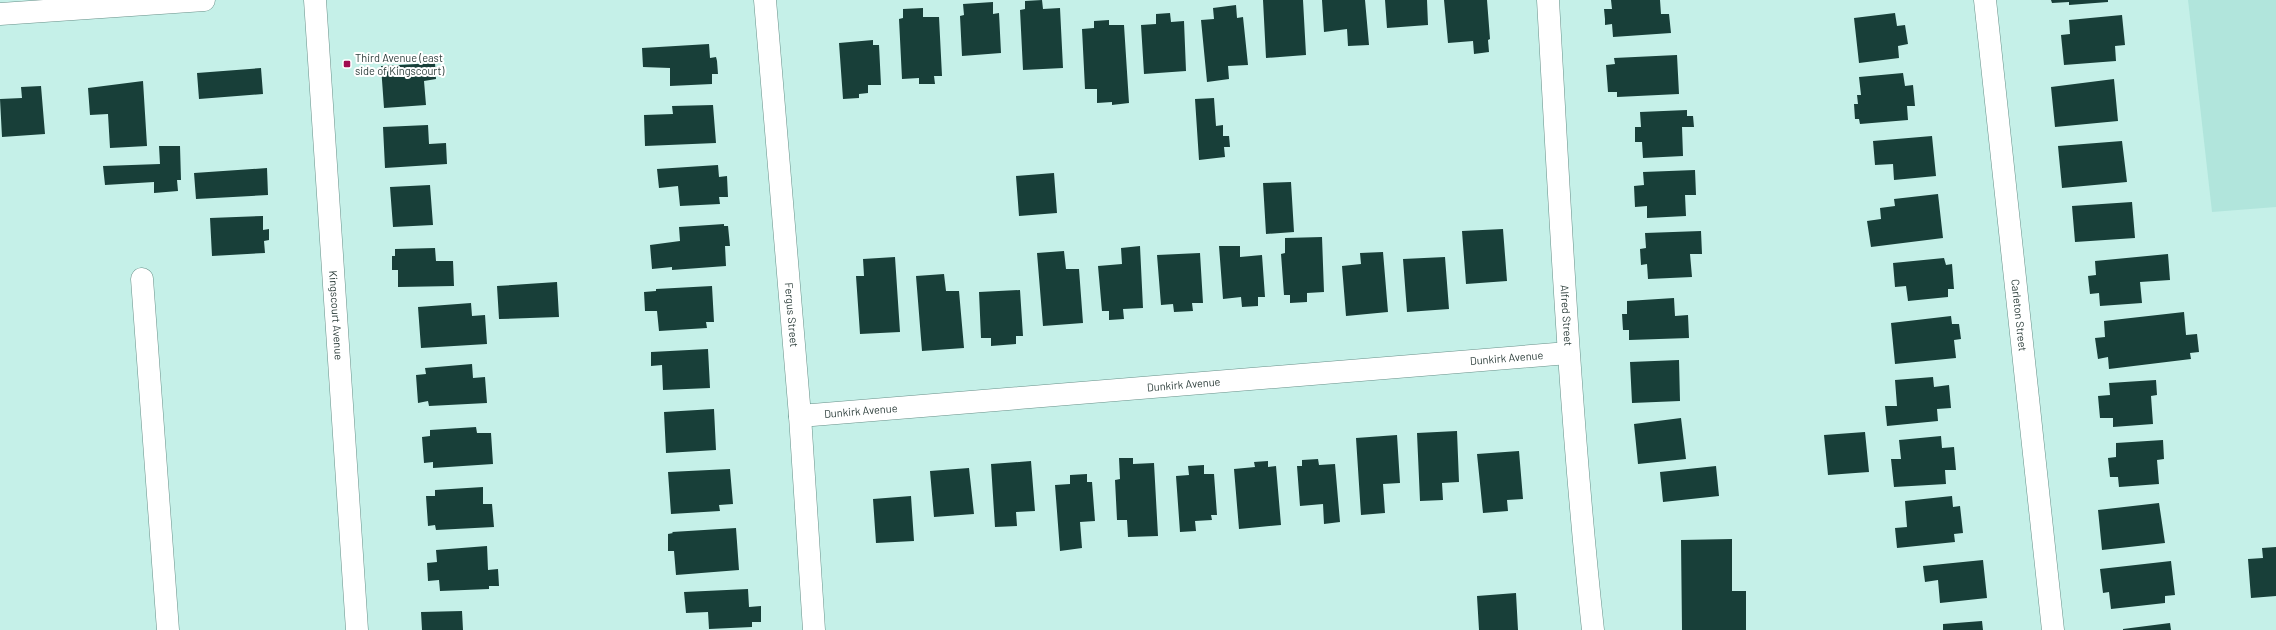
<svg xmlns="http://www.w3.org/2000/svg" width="2276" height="630" font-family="Barlow,sans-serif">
<rect width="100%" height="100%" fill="#c5f0e8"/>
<path fill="#b1e5dc" d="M2188,0H2276V207L2212,212Z"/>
<path fill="#183f39" d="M1042,0L1043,9L1060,8L1063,68L1023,70L1020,10L1025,9V1Z
M1263,0H1303L1306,55L1266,58Z
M1322,0H1365L1369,45L1348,46L1347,29L1324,32Z
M1385,0H1427L1428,25L1387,28Z
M1444,0H1487L1490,39L1488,40L1489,52L1474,54L1473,41L1448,43Z
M1611,0H1660L1661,14H1669L1671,33L1613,37L1612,24L1605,25V19L1604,9H1612Z
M2051,0H2108V2L2069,5V2L2052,3Z
M993,2V14L999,13L1001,53L962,56L960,16L964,15L963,4Z
M1236,5L1237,18L1243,17L1248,65L1228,66L1229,79L1207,82L1201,20L1214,19L1213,8Z
M923,8V17H939L942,76H934L935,84H919V78L902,79L899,19L903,18V9Z
M1170,13L1171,22L1184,21L1186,71L1144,74L1141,25L1156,24V14Z
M1895,13L1897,26L1905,25L1908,44L1898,46L1899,58L1859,63L1854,18Z
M2122,15L2125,45L2115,46L2116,61L2064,65L2061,35L2070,34L2069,20Z
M1109,20V25H1124L1129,103L1112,105V102L1097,103V89H1085L1082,29L1094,28V21Z
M873,40V45H879L881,85H868V93L859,94V98L843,99L839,43Z
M709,44L710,58L716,57L717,61L718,74H712V84L670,86V68L643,67L642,48Z
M1677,55L1679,94L1617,97V92H1608L1606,65L1615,64L1614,58Z
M435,63L436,79L424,81L426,105L384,108L381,66Z
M261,68L263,94L199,99L197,73Z
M1903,73L1905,86L1913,85L1915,106H1907L1908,120L1860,124L1859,119H1855L1854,104H1858L1857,95H1861L1859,77Z
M2114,79L2118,121L2055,127L2051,87Z
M143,81L147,146L110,148L108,114L90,115L88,88Z
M41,86L45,134L2,137L0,99L22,98L21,87Z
M1214,98L1216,126L1223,125V136H1229L1230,147H1224L1225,157L1199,160L1195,99Z
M713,105L716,143L645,146L644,115L673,114L672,106Z
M1687,110V116H1693L1694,127H1682L1683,156L1643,158L1642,142H1635V127H1641L1640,112Z
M428,125L429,144L446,143L447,164L385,168L383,127Z
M1932,136L1936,176L1894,180L1893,164L1875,165L1873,141Z
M2122,141L2127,182L2062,188L2058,146Z
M159,146H180L181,180H177L178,191L154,193V182L105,185L103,166L160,164Z
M718,165L719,177L727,176L728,197H719L720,204L680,206L678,186L659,188L657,169Z
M267,168L268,195L196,199L194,173Z
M1695,170L1696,195H1685L1686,216L1647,218V206L1635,207L1634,186L1644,185L1643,172Z
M1054,173L1057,213L1019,216L1016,176Z
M1291,182L1294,232L1266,234L1263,183Z
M430,185L433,225L393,227L390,187Z
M1938,194L1943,238L1871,247L1867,221L1881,219L1880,208L1895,206L1894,199Z
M2132,202L2135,238L2075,242L2072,206Z
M263,216V230L269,229V240L264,241L265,253L212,256L210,218Z
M724,224V226H728L730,246H725L726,266L672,270V267L652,269L650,245L680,241L679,227Z
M1503,229L1507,281L1466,284L1462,231Z
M1701,231L1702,254H1690L1692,277L1648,279L1647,264L1641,265L1640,249L1646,248L1645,233Z
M1322,237L1324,292L1307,293V302L1290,303V295H1284L1281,254L1285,253V238Z
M1140,246L1143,308L1123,309L1124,319L1109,320V311H1102L1098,266L1122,264L1121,248Z
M1219,246H1240V257L1262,255L1265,297H1258V306L1242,307L1241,297L1223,299Z
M435,248L436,261H453L454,286L398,287V270H392V256H395V249Z
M1064,251L1066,269H1079L1083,323L1043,326L1037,253Z
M1383,252L1388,312L1346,316L1342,266L1361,264L1360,253Z
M1200,253L1203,303H1192L1193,311L1174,312L1173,304L1161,305L1157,255Z
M2168,254L2170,280L2140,282L2142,303L2100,306L2099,293L2090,294L2088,276L2096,275L2095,261Z
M895,257L900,332L860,334L856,276H864L863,259Z
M1445,257L1449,309L1407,312L1403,259Z
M1944,258L1946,265L1952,264L1954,289H1948V297L1908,301L1906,286L1895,287L1893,263Z
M944,274L946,291H959L964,348L922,351L916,276Z
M557,282L559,317L499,319L497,286Z
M712,286L714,322H706L707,328L659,331L657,311H645L644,292L656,291V289Z
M1020,290L1023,336H1016V344L991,346V338H981L979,292Z
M1674,298L1675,316L1688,315L1689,338L1629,340V330H1623L1622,314H1627V301Z
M471,303L472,316L485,315L487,344L421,348L418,307Z
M2184,312L2186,335L2197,334L2199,352L2190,353L2191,359L2109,369L2108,357L2098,359L2095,338L2105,337L2104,321Z
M1951,316L1952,324H1959L1961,339L1954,340L1956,358L1895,364L1891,323Z
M708,349L710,388L663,390L662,365L651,366V352Z
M1679,360L1680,401L1632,403L1630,362Z
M472,364L473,378L485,377L487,403L429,406L428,401L418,403L416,375L426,374L425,368Z
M1933,377L1934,387L1949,385L1951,408L1937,409L1938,421L1887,426L1885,406H1897L1895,380Z
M2156,380L2157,395L2151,396L2153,424L2113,427V418H2100L2098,396L2110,395L2109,383Z
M714,409L716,450L666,453L664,412Z
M1681,418L1686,459L1638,464L1634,424Z
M476,427L477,433H491L493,464L433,468V462L424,463L422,437L430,436V430Z
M1457,431L1459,482L1442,483L1443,500L1420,501L1417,433Z
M1865,432L1869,472L1828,475L1824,435Z
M1397,435L1400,483L1383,484L1385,513L1361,515L1356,438Z
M1941,436L1942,448L1954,447L1956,470H1945L1946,484L1894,487L1891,459H1901L1899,440Z
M2163,440L2164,459L2157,460L2159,484L2119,487L2118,477H2110L2108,458L2116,457V443Z
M1519,451L1523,499L1507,500L1508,511L1483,513L1477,454Z
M1119,458H1133V464L1154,463L1158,536L1128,537L1127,520H1117L1115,480L1120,479Z
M1318,459L1319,465L1335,464L1340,522L1324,524L1323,504L1300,506L1297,466H1302V460Z
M1031,461L1035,511L1016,512L1017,526L995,527L991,464Z
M1268,461V467L1276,466L1281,525L1239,529L1234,469L1255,467L1254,462Z
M1204,465V474H1214L1217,515H1211L1212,520L1195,521L1196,531L1180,532L1176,476L1189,475L1188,466Z
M1716,466L1719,496L1663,502L1660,472Z
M969,468L974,514L934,517L930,471Z
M730,469L733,504L719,505L720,511L671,514L668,472Z
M1087,474V482H1092L1095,521L1080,522L1082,548L1060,551L1055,485L1070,484V475Z
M483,487V504H492L494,527L436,530L435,525L428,526L426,496H435V490Z
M911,496L914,541L876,543L873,499Z
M1952,496L1953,507L1960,506L1963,533L1954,534L1955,542L1897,548L1895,528L1907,527L1905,501Z
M2159,503L2165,543L2102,550L2098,510Z
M736,528L739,570L676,575L674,551H668V534L673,533L672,532Z
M1732,539V591H1746V630H1682L1681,540Z
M487,546L488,570L498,569L499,586H489V589L440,591L439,580L428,581L427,563L437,562L436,550Z
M2276,547V596L2251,598L2248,559L2263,558L2262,548Z
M1983,560L1987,598L1940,603L1938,580L1925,582L1923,566Z
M2171,561L2175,595L2165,596V603L2111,609L2109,592L2103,593L2100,569Z
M748,589L749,607L761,606V622H752V627L709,629L708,612L686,613L684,592Z
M1516,593L1518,630H1479L1477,596Z
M462,611L463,630H422L421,612Z
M1982,621L1983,630H1943V624Z
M2170,623L2171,630H2123V629Z"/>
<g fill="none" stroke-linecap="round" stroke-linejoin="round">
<defs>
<g id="minor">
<path id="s1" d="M315,0L357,630"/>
<path id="s2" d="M765,0L800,416L814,630"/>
<path id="s3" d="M1548,0C1560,210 1570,420 1593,630"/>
<path id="s4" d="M1985,0L2053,630"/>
<path d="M0,14L204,0"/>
<path d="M142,279L168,630"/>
<path id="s5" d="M800,416L1568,353"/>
</g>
</defs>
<use href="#minor" stroke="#689089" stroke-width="23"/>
<use href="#minor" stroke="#fff" stroke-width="22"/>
</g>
<rect fill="#a00b50" stroke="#fff" stroke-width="1.5" x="343" y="60" width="8" height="8" rx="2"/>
<g text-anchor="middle" stroke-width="4" stroke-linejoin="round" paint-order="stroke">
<g font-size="11" fill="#2e3f3c" stroke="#fff" text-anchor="start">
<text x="355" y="62">Third Avenue (east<tspan x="355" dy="13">side of Kingscourt)</tspan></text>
</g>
<g font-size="11" fill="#2e3f3c" stroke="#fff">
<text dy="4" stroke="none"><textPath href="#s1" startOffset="316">Kingscourt Avenue</textPath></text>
<text dy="4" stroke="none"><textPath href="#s2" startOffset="316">Fergus Street</textPath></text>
<text dy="4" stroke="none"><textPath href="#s3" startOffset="316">Alfred Street</textPath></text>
<text dy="4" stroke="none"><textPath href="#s4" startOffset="317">Carleton Street</textPath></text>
<text dy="4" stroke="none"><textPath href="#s5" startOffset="709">Dunkirk Avenue</textPath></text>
<text dy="4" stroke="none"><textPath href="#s5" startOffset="385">Dunkirk Avenue</textPath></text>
<text dy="4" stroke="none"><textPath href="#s5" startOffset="61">Dunkirk Avenue</textPath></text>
</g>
</g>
</svg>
